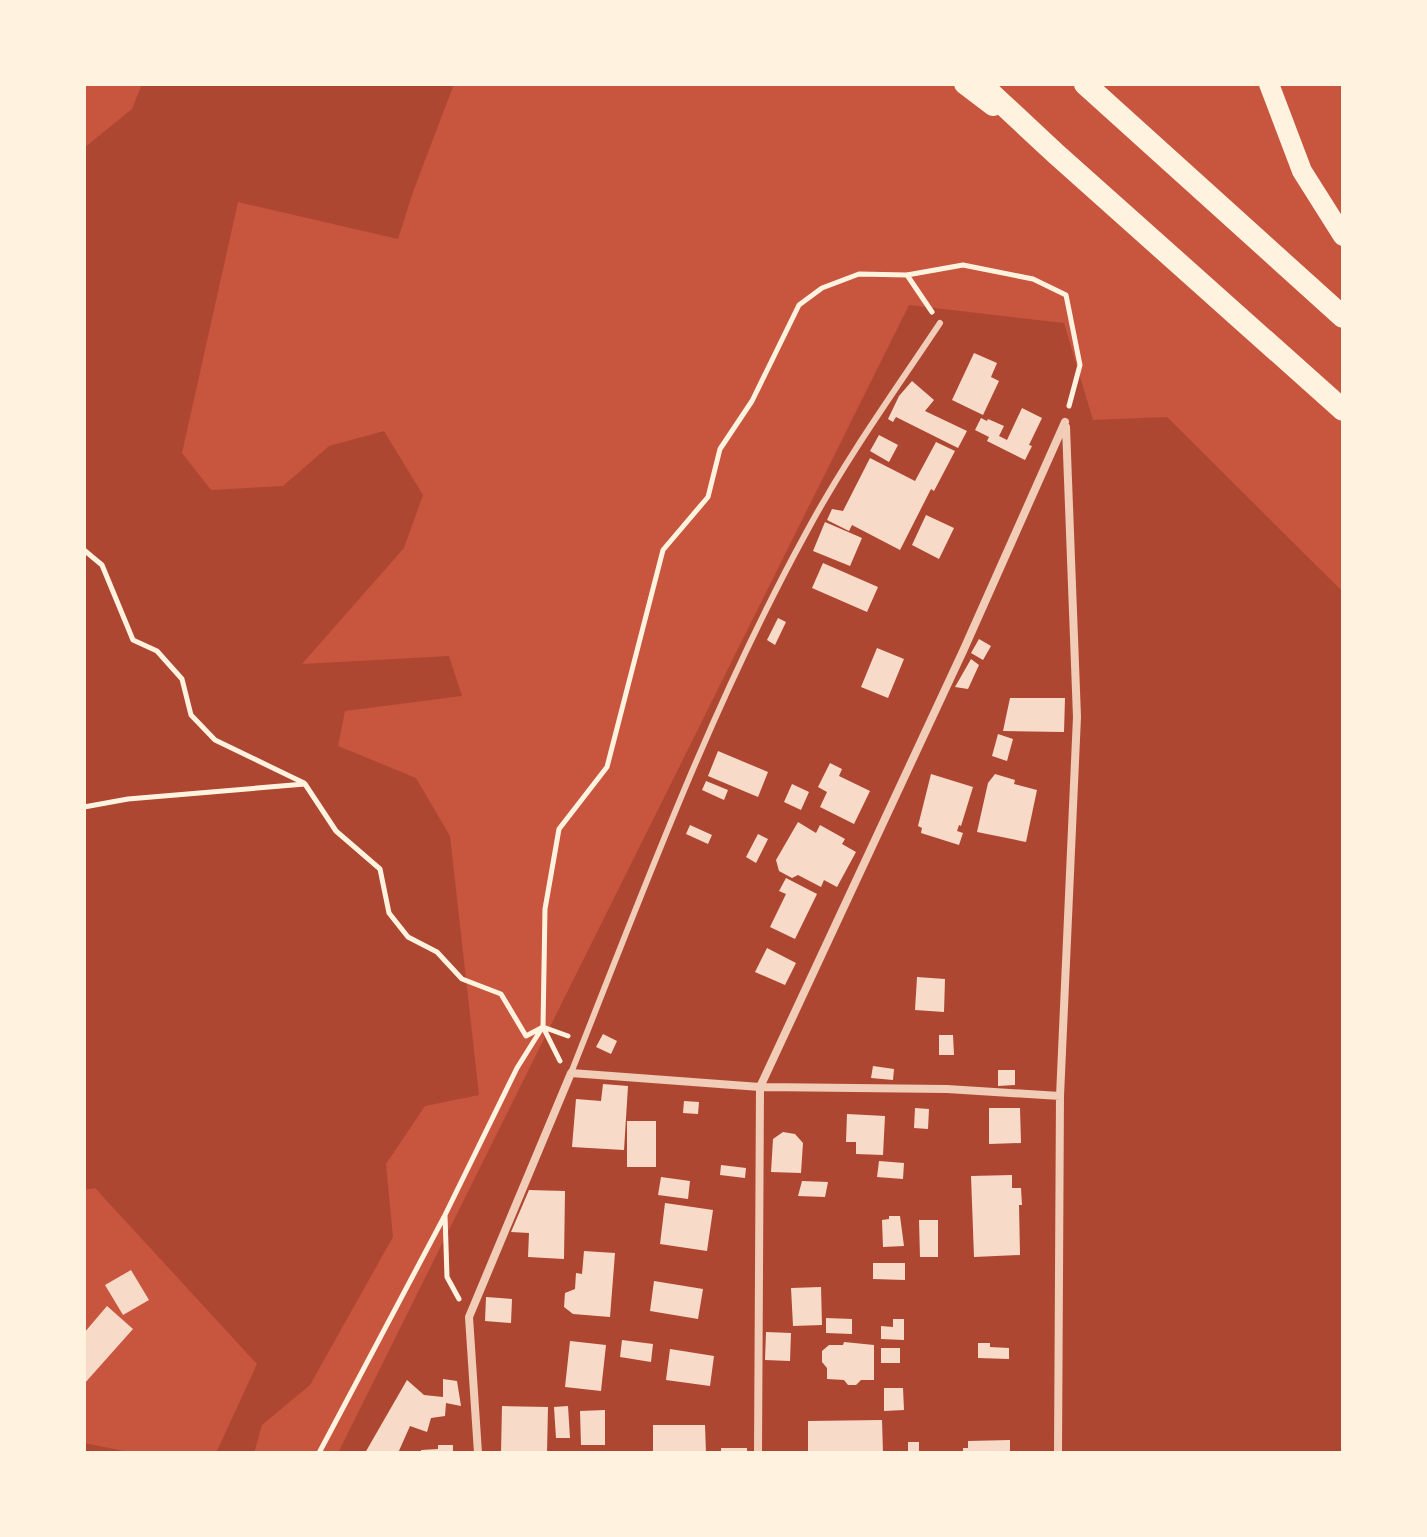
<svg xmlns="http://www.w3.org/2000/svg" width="1427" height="1537" font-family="'Times New Roman',serif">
<rect width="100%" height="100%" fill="#c8553d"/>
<path fill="#ae4732" d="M142,84H454L413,192L398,239L238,202L182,453L211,490L283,486L329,446L384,431L423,495L404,548L302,664L449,656L462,696L345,711L338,746L416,778L450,836L479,1095L425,1106L386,1164L393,1237L310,1385L262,1425L254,1453H216L257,1364L95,1188L84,1190V148L132,109Z
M909,305L1064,323L1093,420L1167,417L1343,592V1453H338Z
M84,1443L124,1451L126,1453H84Z"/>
<path fill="#f7dbc8" d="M974,353L997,363L991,377L999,381L983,415L952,400Z
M912,381L934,400L925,411L967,431L958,448L896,417L893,422L888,419L899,396Z
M1022,408L1042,418L1029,445L1032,446L1025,460L987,441L989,437L975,430L981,418L987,421L988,419L1004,426L999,436L1007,440Z
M879,435L898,445L889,462L870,451Z
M936,442L955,451L934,491L931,489L900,550L852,525L849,531L827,520L832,509L843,511L870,458L915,481Z
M926,515L954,528L939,559L912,545Z
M825,522L862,538L850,566L813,551Z
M823,563L878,587L867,612L812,588Z
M778,618L786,622L775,645L767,640Z
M979,639L991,646L983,660L971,653Z
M877,648L904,659L888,698L861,687Z
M971,659L979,665L968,689L955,687Z
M1010,698H1065L1064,732L1003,731Z
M998,734L1013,739L1007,761L992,756Z
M718,751L768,772L758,797L708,776Z
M830,763L842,769L839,776L870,791L854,824L820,807L827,792L818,787Z
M931,774L973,787L961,826L959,825L957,831L963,833L959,845L921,833L922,828L918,826Z
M995,774L1015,780L1014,784L1037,790L1026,842L977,832L988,783Z
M706,781L728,790L724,800L702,790Z
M792,784L809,792L801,810L784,802Z
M798,822L816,833L820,825L845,839L842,844L856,852L837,887L824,880L821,887L798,875L792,878L779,871L776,860Z
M690,825L712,835L708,844L686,834Z
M758,834L768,839L756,863L746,857Z
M786,878L817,894L795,939L770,927L786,894L779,891Z
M767,948L796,963L785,985L755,972Z
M917,977L945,979L944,1012L915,1010Z
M603,1034L617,1041L611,1054L596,1047Z
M939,1035H953L954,1055H939Z
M873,1066L894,1069L893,1080L871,1078Z
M998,1070H1015V1085L998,1086Z
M603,1084L628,1086L624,1150L572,1147L576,1099L601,1101Z
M684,1101L699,1102L698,1114L683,1113Z
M915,1108L929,1109L928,1129L914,1128Z
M989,1108H1020L1021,1143L989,1144Z
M847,1114L885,1116L883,1155L856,1154V1142H846Z
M627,1121H656V1167H627Z
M783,1132L795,1134L803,1143L801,1173L771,1172L773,1139Z
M879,1161L904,1163L903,1179L877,1177Z
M721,1165L746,1168L745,1178L720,1175Z
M1012,1175V1188H1021L1022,1205H1019L1020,1255L974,1257L971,1176Z
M661,1177L690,1181L688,1199L658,1195Z
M802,1181L828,1182L825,1197L798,1196Z
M529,1190L565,1191L564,1259L528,1257L529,1233L511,1232Z
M665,1203L713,1210L707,1251L660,1244Z
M889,1216H900L904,1246L883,1247L882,1220L889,1219Z
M919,1220H938V1257H920Z
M584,1251L615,1253L610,1317L573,1314L564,1307L565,1293L575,1289L576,1273L582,1274Z
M873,1263H905V1280L873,1279Z
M131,1270L149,1300L123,1315L105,1285Z
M654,1281L703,1289L698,1319L650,1311Z
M821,1287L822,1325L793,1326L791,1288Z
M486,1297L512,1299L511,1323L485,1321Z
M107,1306L133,1329L84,1384V1333Z
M826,1318L852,1319V1334L826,1333Z
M893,1319H904V1340L881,1339V1326L893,1327Z
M766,1332L791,1333L790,1361L765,1360Z
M622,1340L653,1344L651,1362L620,1357Z
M570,1341L606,1345L601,1391L565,1387Z
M844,1342L874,1345V1380H861L856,1385H848L844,1380L827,1379V1368L822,1362V1351L829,1345H843Z
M978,1343H990V1347L1009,1348V1359L978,1358Z
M881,1348H900V1363H881Z
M670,1349L714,1356L710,1386L666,1380Z
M443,1379L457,1381L461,1406L446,1403L445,1416L431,1418L427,1432L410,1426L398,1453H365L407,1380L424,1395L443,1397Z
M884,1388H903L904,1410L884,1411Z
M502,1406L548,1407L547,1453H501Z
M568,1406L570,1438H556L554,1407Z
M605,1410V1445H581L580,1411Z
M882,1420L883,1453H808V1421Z
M653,1425H705L706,1453H653Z
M1010,1440V1453H963V1448H968V1441Z
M908,1442H919V1453H908Z
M438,1445H453V1453H421V1450L438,1449Z
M721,1448H747V1453H721Z"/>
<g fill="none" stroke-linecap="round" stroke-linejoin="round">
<path stroke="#fff3e0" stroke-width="5" d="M907,275L932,312
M84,550L102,565L133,640L157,651L182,679L191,715L215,740L304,783
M84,807L128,799L305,784L336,831L380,869L389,913L408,937L437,952L462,979L501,994L526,1036L543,1027L568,1036
M560,1061L543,1027L545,909L559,829L607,767L663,550L708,497L720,449L752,401L799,305L822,288L859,274L907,275L963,265L1033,279L1066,295L1080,365L1069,406
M459,1299L447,1277L445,1215L517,1068L542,1028
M319,1453L444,1217"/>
<path stroke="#f1ccb7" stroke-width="6" d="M571,1073C643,891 712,705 806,533C845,460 894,392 940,323"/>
<path stroke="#f1ccb7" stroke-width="8" d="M478,1453L469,1317L571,1073L760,1087L947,1089L1060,1096
M758,1453L760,1087L964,649L1065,422
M1058,1453L1060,1096L1077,717L1066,427"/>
<path stroke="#fff3e0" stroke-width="20" d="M964,84L993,106
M1269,84L1302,171L1343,236"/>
<path stroke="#fff3e0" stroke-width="22" d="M981,84L1055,153L1343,410
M1085,84L1343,317"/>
</g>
<rect width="1427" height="1537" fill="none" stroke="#fff3e0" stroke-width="172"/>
</svg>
